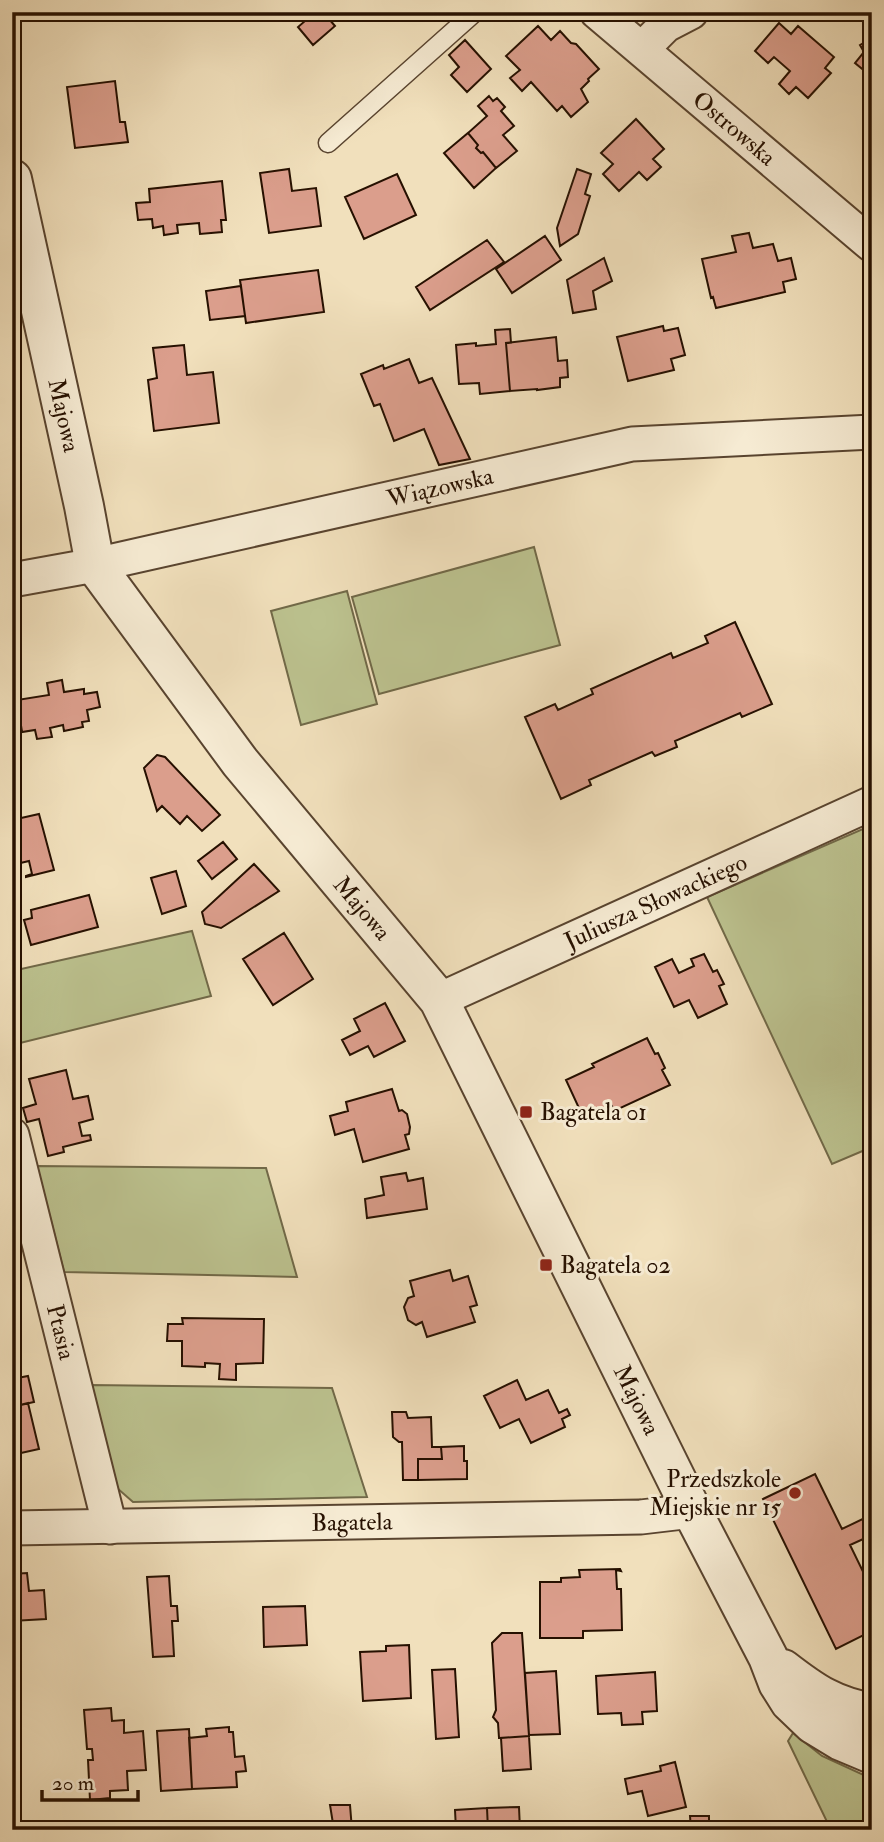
<svg xmlns="http://www.w3.org/2000/svg" width="884" height="1842" font-family="'IM FELL Double Pica',serif">
<rect width="100%" height="100%" fill="#f1e0bc"/>
<filter id="stains"><feTurbulence type="fractalNoise" baseFrequency=".00286" numOctaves="4"/><feColorMatrix values="0 0 0 0 .2 0 0 0 0 .09 0 0 0 0 .02 0 0 0 .5 -.17"/></filter>
<radialGradient id="worn" r=".72"><stop offset=".6" stop-color="#630" stop-opacity="0"/><stop offset="1" stop-color="#630" stop-opacity=".3"/></radialGradient>
<path fill="#bcc28f" stroke="#716948" stroke-width="2" d="M534,547L560,645L379,694L352,597Z
M347,591L377,704L301,725L271,611Z
M872,825V1147L832,1164L707,897Z
M192,931L211,996L12,1045V971Z
M37,1166L266,1168L297,1277L64,1272Z
M90,1385L332,1388L367,1497L133,1502L117,1488Z
M793,1733L822,1756L866,1776L872,1782V1830H831L788,1741Z"/>
<path fill="#db9e8c" stroke="#261000" stroke-width="2" d="M297,12H337L329,19L335,26L313,45L298,27L305,21Z
M779,23L791,34L798,26L834,57L825,68L831,73L808,98L796,87L789,94L779,84L790,71L774,57L768,63L755,51Z
M538,26L551,40L560,31L571,43L576,44L599,69L588,79L589,81L581,89L588,102L571,117L562,106L557,111L531,82L522,91L510,78L520,70L506,56Z
M872,38V77L855,63L864,52L860,45Z
M465,40L491,69L467,92L451,75L459,67L449,55Z
M115,81L120,122H125L128,142L75,148L67,87Z
M489,96L493,101L497,98L505,107L501,111L514,126L503,135L517,151L496,168L483,152L481,153L476,148L478,145L468,133L487,116L478,106Z
M636,119L664,149L653,159L661,167L647,180L639,172L619,191L603,174L613,164L601,153Z
M468,133L478,145L476,148L481,153L483,152L496,168L474,188L444,153Z
M289,169L292,191L316,188L321,226L269,233L260,173Z
M577,169L591,174L585,194L590,196L578,234L560,246L557,228Z
M397,174L416,215L364,239L345,197Z
M222,181L226,220H221L222,232L200,234L199,223L177,225L178,233L164,235L163,226L153,228L152,219L138,220L136,203L150,202L149,189Z
M749,233L753,248L773,244L778,261L791,258L796,279L783,282L785,292L716,308L713,297L711,298L702,259L736,252L732,236Z
M545,236L561,260L512,293L496,269Z
M487,240L504,262L430,310L416,287Z
M604,258L612,281L593,291L596,309L573,313L567,280Z
M318,270L324,312L246,323L240,280Z
M241,286L245,316L210,320L206,291Z
M663,326L664,331L678,328L685,355L671,359L674,370L628,381L617,337Z
M510,329L511,343H506L510,391L480,394L479,383L459,384L456,345L476,343V346L496,344L495,330Z
M556,337L558,361L567,360L568,377L560,378V387L537,390V389L510,391L506,343Z
M184,345L187,375L213,372L219,423L154,431L148,380L157,378L153,348Z
M409,359L419,383L432,378L470,459L439,465L424,429L394,441L380,404L374,406L361,374L383,365L384,369Z
M735,622L772,704L742,717L740,713L675,741L677,747L655,756L652,752L589,780L591,785L561,799L525,717L555,704L558,710L593,694L591,689L671,653L673,658L708,643L705,636Z
M62,680L64,692L84,689V694L97,692L100,707L87,710L89,721L82,722L83,727L64,731L63,725L50,728L52,737L37,739L35,730L22,732L17,700L49,695L47,683Z
M157,755L165,757L220,815L202,831L187,816L180,824L162,806L157,811L144,768Z
M39,814L54,870L26,877V876L32,874L29,861L12,865V820Z
M223,842L237,859L212,879L198,861Z
M254,864L279,891L221,928L205,924L202,912Z
M176,871L186,906L162,914L151,878Z
M89,895L98,927L31,945L24,920L32,918L31,910Z
M284,933L313,979L273,1005L243,959Z
M704,954L713,972L717,970L724,984L719,986L727,1004L698,1018L689,1000L674,1007L655,967L672,959L679,973L694,966L691,959Z
M385,1003L405,1041L374,1057L368,1046L350,1055L342,1040L360,1031L354,1019Z
M647,1038L655,1054L658,1053L665,1068L662,1070L670,1085L614,1111L612,1106L584,1119L566,1080L594,1067L592,1064Z
M66,1070L73,1099L88,1096L93,1119L79,1123L82,1136L90,1135L91,1140L63,1147L64,1152L48,1156L39,1119L27,1122L23,1108L36,1104L29,1079Z
M392,1089L399,1111L402,1110L407,1114L410,1127L409,1134L405,1135L409,1149L363,1162L354,1129L335,1135L330,1116L348,1111L346,1102Z
M406,1173L408,1181L423,1178L427,1209L367,1218L365,1199L384,1195L381,1177Z
M450,1270L453,1281L468,1276L477,1305L470,1307L475,1322L427,1337L422,1322L416,1325L408,1320L404,1307L408,1298L414,1296L410,1281Z
M182,1318L264,1319L263,1363L236,1364V1380L219,1379L220,1364L205,1363V1367L182,1366V1341H167L168,1324H183Z
M28,1376L34,1402L12,1407V1379Z
M517,1380L526,1400L548,1390L559,1413L567,1409L570,1415L562,1419L565,1427L531,1443L519,1419L500,1428L484,1396Z
M28,1403L39,1449L12,1455V1407Z
M392,1412H406L408,1418L431,1417L432,1447H441L442,1459H418V1480H403L402,1442H399L393,1437Z
M464,1446V1461H467V1479L418,1480V1459H442L441,1447Z
M815,1474L842,1529L869,1516L865,1508L872,1504V1535L850,1545L872,1590V1631L836,1649L763,1499Z
M620,1569L621,1571L616,1570L617,1589H621L622,1630L583,1631V1638H540V1582H561V1578L580,1577L579,1570Z
M27,1573L29,1591L44,1590L46,1619L12,1621V1574Z
M169,1576L171,1606H177L178,1621H172L174,1656L153,1657L147,1577Z
M305,1606L307,1645L264,1647L263,1607Z
M502,1633H522L529,1736L499,1738L498,1723L493,1717L496,1710L492,1643Z
M409,1645L411,1698L363,1701L360,1652L386,1651V1646Z
M455,1669L459,1737L436,1739L432,1670Z
M556,1671L560,1734L529,1735L525,1673Z
M655,1672L657,1711L642,1712L643,1724L622,1725L621,1713L598,1714L596,1676Z
M111,1708L112,1721L124,1720V1733L143,1731L146,1770L127,1771L128,1790L110,1791V1798L90,1800L88,1760H93L92,1749H87L84,1710Z
M229,1727V1732H233L235,1757L244,1756L246,1771L236,1772L237,1787L192,1789L189,1738L207,1736L206,1729Z
M189,1729L192,1789L161,1791L157,1731Z
M529,1736L531,1769L503,1771L501,1738Z
M675,1762L686,1807L648,1816L642,1791L628,1794L625,1779L661,1771L660,1766Z
M330,1805H350L352,1830H334Z
M519,1807L520,1830H488L487,1808Z
M487,1808L488,1830H456L455,1810Z
M690,1816H709V1822L739,1821L740,1830H691Z"/>
<g fill="none" stroke-linecap="round" stroke-linejoin="round">
<defs>
<path id="service" d="M328,143L475,12"/>
<g id="minor">
<path id="s1" d="M597,12L872,245"/>
<path d="M642,49L666,25L691,12"/>
<path id="s2" d="M12,580L95,565L632,444L872,432"/>
<path id="s3" d="M439,1000L872,803"/>
<path id="s4" d="M12,1135L110,1527"/>
<path id="s5" d="M12,1528L641,1517L692,1511"/>
</g>
<g id="tertiary">
<path id="s6" d="M12,179L84,506L95,565L240,762L439,1000L692,1511L768,1657L778,1683L790,1702L813,1724L841,1741L872,1754"/>
<path d="M783,1669C814,1693 833,1706 872,1713"/>
</g>
</defs>
<use href="#service" stroke="#59442f" stroke-width="21"/>
<use href="#minor" stroke="#59442f" stroke-width="37"/>
<use href="#tertiary" stroke="#59442f" stroke-width="42"/>
<use href="#service" stroke="#f6ebd3" stroke-width="18"/>
<use href="#minor" stroke="#f6ebd3" stroke-width="33"/>
<use href="#tertiary" stroke="#f6ebd3" stroke-width="38"/>
</g>
<g fill="#8f2418" stroke="#f6ebd3" stroke-width="2.5">
<rect x="519" y="1105" width="14" height="14" rx="3.5"/>
<rect x="539" y="1258" width="14" height="14" rx="3.5"/>
<circle cx="795" cy="1493" r="7"/>
</g>
<g text-anchor="middle" stroke-width="6" stroke-linejoin="round" paint-order="stroke">
<g font-size="24" fill="#261000" stroke="#f6ebd3">
<text dy="8" stroke="none"><textPath href="#s1" startOffset="180">Ostrowska</textPath></text>
<text dy="8" stroke="none"><textPath href="#s6" startOffset="242">Majowa</textPath></text>
<text dy="8" stroke="none"><textPath href="#s2" startOffset="438">Wiązowska</textPath></text>
<text dy="8" stroke="none"><textPath href="#s3" startOffset="238">Juliusza Słowackiego</textPath></text>
<text dy="8" stroke="none"><textPath href="#s6" startOffset="830">Majowa</textPath></text>
<text dy="8" stroke="none"><textPath href="#s4" startOffset="203">Ptasia</textPath></text>
<text dy="8" stroke="none"><textPath href="#s6" startOffset="1396">Majowa</textPath></text>
<text dy="8" stroke="none"><textPath href="#s5" startOffset="340">Bagatela</textPath></text>
</g>
<g font-size="24" fill="#261000" stroke="#f6ebd3" text-anchor="start">
<text x="540" y="1120">Bagatela 01</text>
<text x="560" y="1273">Bagatela 02</text>
<text x="781" y="1487" text-anchor="end">Przedszkole<tspan x="781" dy="28">Miejskie nr 15</tspan></text>
</g>
</g>
<rect width="884" height="1842" fill="none" stroke="#f1e0bc" stroke-width="42"/>
<rect x="14" y="14" width="856" height="1814" fill="none" stroke="#261000" stroke-width="3.5"/>
<rect x="21" y="21" width="842" height="1800" fill="none" stroke="#261000" stroke-width="2"/>
<path d="M42 1790v10h96v-10" fill="none" stroke="#261000" stroke-width="3.5"/>
<text x="52" y="1790" font-size="21" fill="#261000" stroke="#f6ebd3" stroke-width="5" paint-order="stroke">20 m</text>
<rect width="100%" height="100%" filter="url(#stains)"/>
<rect width="100%" height="100%" fill="url(#worn)"/>
</svg>
